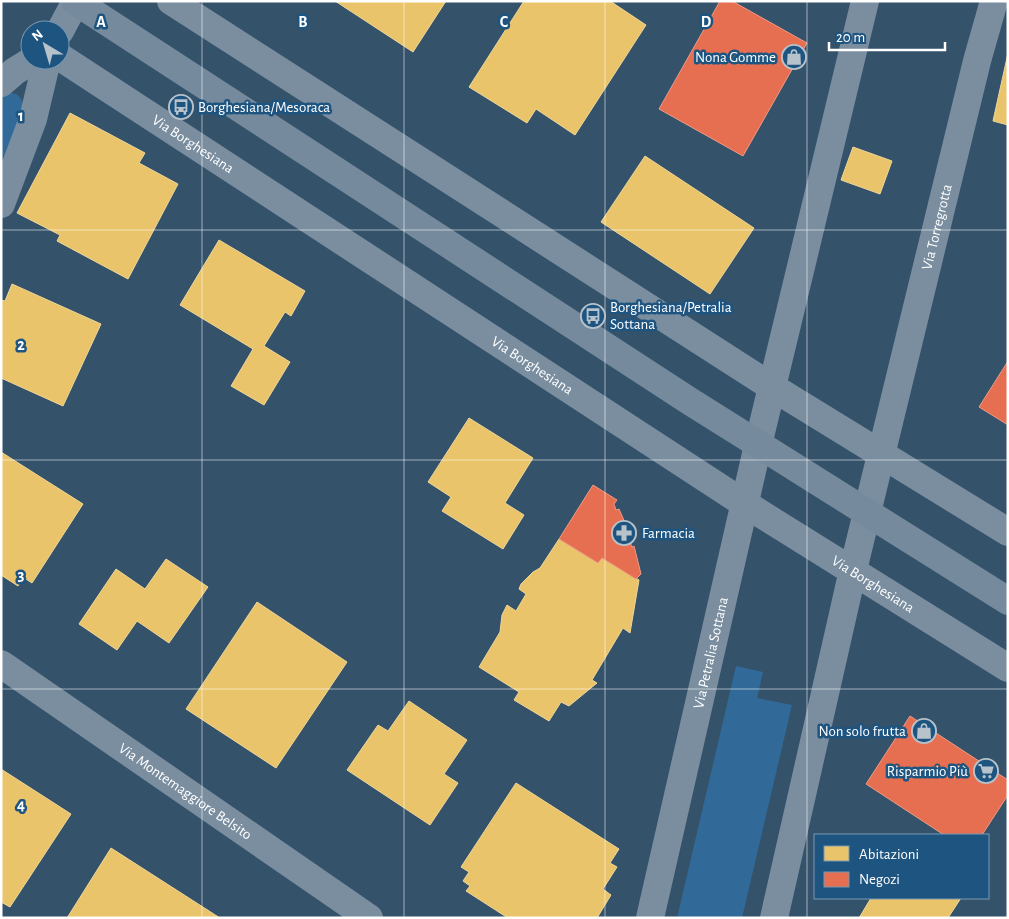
<svg xmlns="http://www.w3.org/2000/svg" width="1009" height="919" font-family="'Alegreya Sans',sans-serif">
<rect width="100%" height="100%" fill="#34526a"/>
<path fill="#316a98" d="M7,93C17,92 22,97 24,107L1,163V95Z
M736,666L763,672L757,698L792,705L742,918H677Z"/>
<path fill="#e9c46a" stroke="#f0d697" d="M335,1H446L413,52Z
M524,1H610L646,25L575,135L536,109L527,123L469,87Z
M1008,53V125L993,121Z
M70,113L145,153L139,163L178,184L128,279L57,241L60,235L17,213Z
M853,147L892,161L880,194L841,180Z
M645,156L754,228L710,294L601,222Z
M219,240L305,291L291,316L285,312L264,346L290,362L264,405L231,386L253,349L180,305Z
M12,284L101,324L63,406L1,378V300L5,301Z
M469,418L533,458L505,503L524,515L503,549L442,511L451,497L428,482Z
M1,452L83,504L32,583L23,577L18,586L1,575Z
M559,539L598,563L602,558L639,580L630,633L623,628L592,680L597,683L569,706L561,702L549,721L514,700L519,692L479,667L500,632L502,615L507,605L516,611L526,594L519,589L521,584L533,572L540,568Z
M166,559L208,587L169,643L137,621L117,650L79,624L116,569L145,589Z
M257,602L347,662L276,768L186,709Z
M409,701L467,740L444,774L458,783L430,825L347,770L378,725L388,731Z
M1,769L71,814L10,907L1,902Z
M516,783L619,849L610,863L617,867L603,889L611,895L597,918H508L466,891L470,886L463,881L469,872L461,867Z
M111,848L220,918H67Z
M871,898H961L948,918H859Z"/>
<path fill="#e76f51" stroke="#ee9a85" d="M720,1H732L807,43L743,156L659,109Z
M1008,361V425L979,407Z
M593,485L617,500L614,504L616,510L619,509L632,539L629,540L632,547L634,546L641,574L636,579L602,558L598,563L559,539Z
M910,716L1008,780V795L982,835H944L866,784Z"/>
<g fill="none" stroke-linecap="round" stroke-linejoin="round">
<g stroke="#7a8ea0" stroke-width="28">
<path d="M171,1L772,387L1008,532"/>
<path d="M60,31L76,1"/>
<path id="s1" d="M60,57L745,504L1008,668"/>
<path d="M1,83L15,71L33,60"/>
<path d="M1,204L33,119L47,60"/>
<path id="s2" d="M1,664L369,918"/>
<path id="s3" d="M650,918L758,445L865,1"/>
<path id="s4" d="M774,918L853,570L977,61L994,1"/>
</g>
<path stroke="#758b9d" stroke-width="28" d="M75,1L691,402L1008,601"/>
</g>
<path fill="none" stroke="#fff" stroke-width="1" stroke-opacity="0.55" d="M202,1V918M404,1V918M605,1V918M807,1V918M1,230H1008M1,460H1008M1,689H1008"/>
<defs>
<symbol id="shop-ring" viewBox="-11 -11 22 22"><circle r="9.5" fill="#1e5480" stroke="#b8c2cb" stroke-width="1.5"/><path d="M-5-2.5h2.3a2.7 3.5 0 0 1 5.4 0H5L5.5 6h-11ZM-1.5-2.5h3a1.5 2.3 0 0 0-3 0Z" fill="#b8c2cb"/></symbol>
<symbol id="bus-ring" viewBox="-11 -11 22 22"><circle r="9.5" fill="#1e5480" stroke="#b8c2cb" stroke-width="1.5"/><path d="M-5-6H5V4H4V6H2V4H-2V6H-4V4H-5ZM-3.5-4V0h7V-4ZM-3.5 1.2v1.5H-2V1.2ZM2 1.2v1.5H3.5V1.2Z" fill="#b8c2cb"/></symbol>
<symbol id="pharmacy-ring" viewBox="-11 -11 22 22"><circle r="9.5" fill="#1e5480" stroke="#b8c2cb" stroke-width="1.5"/><path d="M-2-6h4v4h4v4h-4v4h-4v-4h-4v-4h4Z" fill="#b8c2cb"/></symbol>
<symbol id="supermarket-ring" viewBox="-11 -11 22 22"><circle r="9.5" fill="#1e5480" stroke="#b8c2cb" stroke-width="1.5"/><path d="M-6-5.5h2.5l.6 2H6L4.5 2H-2.5L-4.4-4H-6ZM-1.5 3.2a1.3 1.3 0 1 0 .1 0ZM3 3.2a1.3 1.3 0 1 0 .1 0Z" fill="#b8c2cb"/></symbol>
</defs>
<g fill-rule="evenodd">
<use href="#shop-ring" x="780" y="43" width="28" height="28"/>
<use href="#bus-ring" x="167" y="93" width="28" height="28"/>
<use href="#bus-ring" x="579" y="302" width="28" height="28"/>
<use href="#pharmacy-ring" x="610" y="519" width="28" height="28"/>
<use href="#shop-ring" x="910" y="717" width="28" height="28"/>
<use href="#supermarket-ring" x="972" y="757" width="28" height="28"/>
</g>
<g text-anchor="middle" stroke-width="5" stroke-linejoin="round" paint-order="stroke">
<g font-size="15" fill="#fff" stroke="#1e5480" text-anchor="end">
<text x="776" y="62">Nona Gomme</text>
<text x="198" y="112" text-anchor="start">Borghesiana/Mesoraca</text>
<text x="610" y="312" text-anchor="start">Borghesiana/Petralia<tspan x="610" dy="17">Sottana</tspan></text>
<text x="642" y="538" text-anchor="start">Farmacia</text>
<text x="906" y="736">Non solo frutta</text>
<text x="968" y="776">Risparmio Più</text>
</g>
<g font-size="15" fill="#fff" stroke="#1e5480">
<text dy="5" stroke="none"><textPath href="#s1" startOffset="159">Via Borghesiana</textPath></text>
<text dy="5" stroke="none"><textPath href="#s4" startOffset="710">Via Torregrotta</textPath></text>
<text dy="5" stroke="none"><textPath href="#s1" startOffset="564">Via Borghesiana</textPath></text>
<text dy="5" stroke="none"><textPath href="#s1" startOffset="969">Via Borghesiana</textPath></text>
<text dy="5" stroke="none"><textPath href="#s3" startOffset="272">Via Petralia Sottana</textPath></text>
<text dy="5" stroke="none"><textPath href="#s2" startOffset="224">Via Montemaggiore Belsito</textPath></text>
</g>
</g>
<g font-size="16" text-anchor="middle" font-weight="bold" fill="#fff" stroke="#1e5480" stroke-width="5" stroke-linejoin="round" paint-order="stroke">
<text x="101" y="27">A</text>
<text x="303" y="27">B</text>
<text x="504" y="27">C</text>
<text x="706" y="27">D</text>
<text x="21" y="121">1</text>
<text x="21" y="350">2</text>
<text x="21" y="580">3</text>
<text x="21" y="810">4</text>
</g>
<rect width="1009" height="919" fill="none" stroke="#ffffff" stroke-width="5"/>
<rect x="814" y="834" width="175" height="65" fill="#1e5480" stroke="#7898b3"/>
<rect x="824" y="846" width="25" height="15" fill="#e9c46a" stroke="#7898b3"/>
<text x="859" y="859" font-size="15" fill="#ffffff">Abitazioni</text>
<rect x="824" y="872" width="25" height="15" fill="#e76f51" stroke="#7898b3"/>
<text x="859" y="884" font-size="15" fill="#ffffff">Negozi</text>
<g transform="translate(45 45) rotate(322)"><circle r="24" fill="#1e5480" stroke="#7898b3"/>
<path d="M0-4L9 19L0 12L-9 19Z" fill="#b8c2cb"/>
<text y="-8" font-size="14" font-weight="bold" text-anchor="middle" fill="#ffffff">N</text>
</g>
<path d="M829 42v8h116v-8" fill="none" stroke="#ffffff" stroke-width="2.5"/>
<text x="836" y="42" font-size="15" fill="#ffffff" stroke="#1e5480" stroke-width="4" paint-order="stroke">20 m</text>
</svg>
